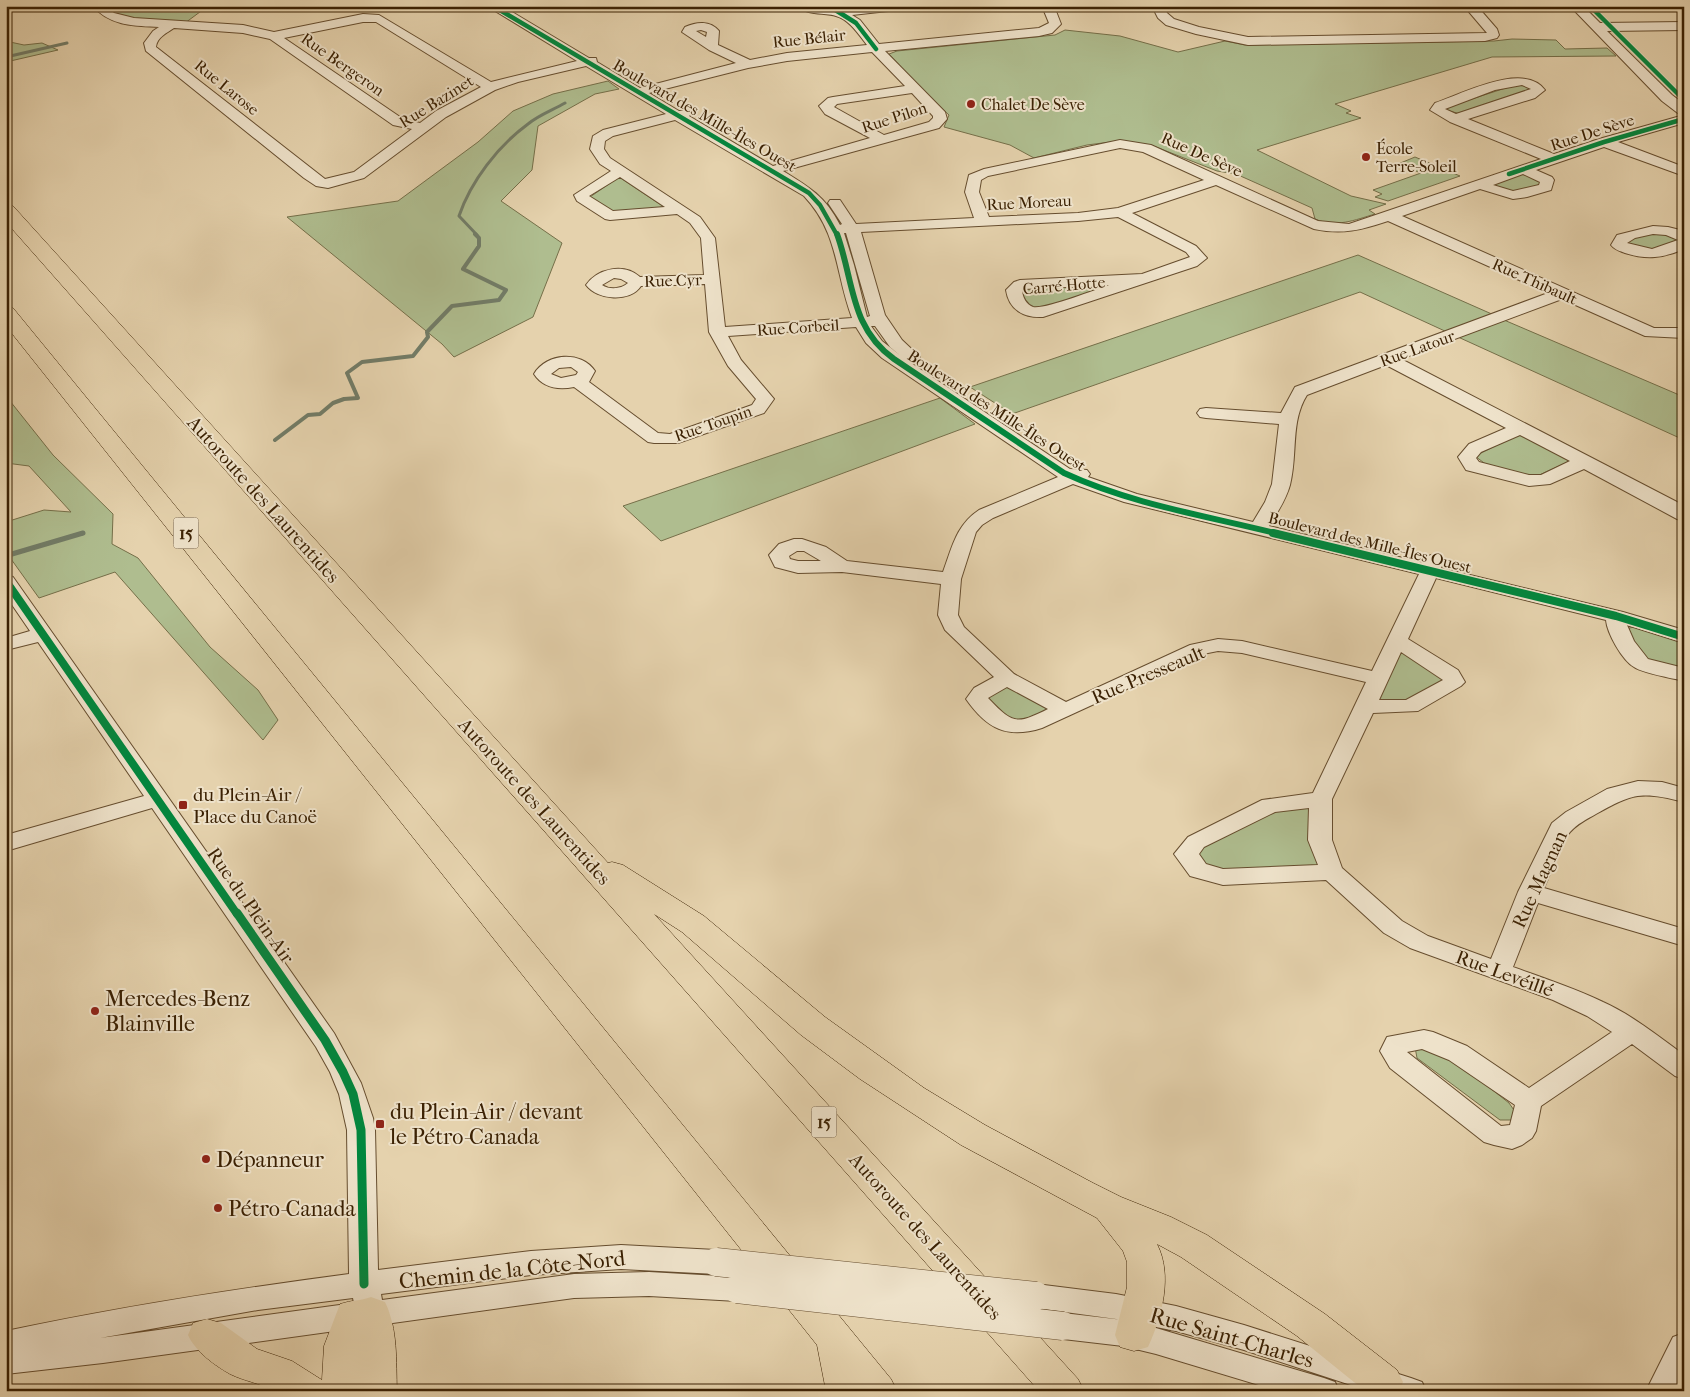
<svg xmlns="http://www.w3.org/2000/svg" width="1690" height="1397" font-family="'IM FELL French Canon',serif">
<rect width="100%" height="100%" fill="#e5d2ad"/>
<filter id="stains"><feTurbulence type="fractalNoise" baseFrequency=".004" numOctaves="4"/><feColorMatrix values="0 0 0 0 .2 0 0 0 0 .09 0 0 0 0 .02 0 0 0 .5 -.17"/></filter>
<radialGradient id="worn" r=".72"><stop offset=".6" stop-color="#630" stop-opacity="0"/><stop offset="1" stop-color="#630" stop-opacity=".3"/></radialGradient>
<path fill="#afbd8f" stroke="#756f49" d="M107,6H208L185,23L119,17Z
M1065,30L1120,36L1178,52L1225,41L1245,45L1494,41L1512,39L1556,40L1565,49L1607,48L1616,56L1492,57L1335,104L1351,111L1346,113L1361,118L1257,150L1351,196L1386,204L1369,210L1375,214C1355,220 1336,228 1315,219L1312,208L1236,174L1217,171L1156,147L1118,141L1087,145L1034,158L1010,145L944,127L949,115L920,88L889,54L897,51L1055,35Z
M10,42L24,45L42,43L58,50L6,62V47Z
M608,81L619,89L595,94L538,126L532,170L501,201L562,243L533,317L454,357L442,344L287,217L398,201L478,142L513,111L553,94Z
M1521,83L1533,88L1461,114L1445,110L1447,107Z
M1415,157L1460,176L1388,201L1375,197L1382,194L1373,190L1421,173L1398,164Z
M1524,173L1540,180L1541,184L1516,193L1490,185Z
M619,177L664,207L610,213L590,197Z
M1642,230L1684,237L1654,255L1619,245Z
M1358,255L1494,315L1447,332L1360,292L1012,414L970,387Z
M1142,279L1043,312L1024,311L1020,285Z
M1504,320L1684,397V440L1458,337Z
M6,396L53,455L113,514L112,544L138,558L210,647L258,690L278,720L263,740L115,572L39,598L6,552V522L44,510L71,512L29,466L6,463Z
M940,398L975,424L661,541L623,506Z
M1519,434L1570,461L1535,477L1488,466L1475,456Z
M1635,627L1669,636L1684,643V670L1646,659L1630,635L1629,628Z
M1399,644L1450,680L1409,704L1369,706Z
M1007,679L1063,709L1014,726L983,692Z
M1316,802L1327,868L1224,874L1190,855L1273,806Z
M1415,1047L1439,1053L1461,1065L1509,1103L1516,1113L1513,1120H1500L1417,1058Z"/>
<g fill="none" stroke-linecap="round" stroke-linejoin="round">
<path stroke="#727c67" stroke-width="3" d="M6,57L67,43
M477,235L459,216C471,181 498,146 528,124C539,115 553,110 565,103"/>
<path stroke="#727c67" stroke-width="4" d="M275,440L308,415L320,414L333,403L344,399L358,398L347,373L362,362L413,356L428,337L427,332L452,306L499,300L506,290L463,269L479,246V238L475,234
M80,534L83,533"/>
<path stroke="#727c67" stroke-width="5" d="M12,554L83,533"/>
<defs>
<path id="minor" d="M93,6H106L114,13L134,18L243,25L274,32L363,14L379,15L491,82L577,61L487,6H502L589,58H596L597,62L640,88L736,63L709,50L682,32L685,27C696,22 710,20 719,31L718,45L750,60L787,53L867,45C859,35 850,20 836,16C824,12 808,16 798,6L824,8L823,6H838L841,8L903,6L897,10L852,15L860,20L879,44L1039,28L1049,23L1042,6H1054L1061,24L1052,33L1039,36L885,51L945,112L947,119L939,128L783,171C808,186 826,197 840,225L842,224L828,203L830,200H840L856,224L974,218L965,192L969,175L984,169L1120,140L1151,145L1318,221L1349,224L1541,159L1450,122L1430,110L1435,103C1462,94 1524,61 1545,90L1535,98L1468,119L1554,154L1599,139L1684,115V123L1618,142L1684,167V176L1604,147L1536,170L1552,177L1554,180L1551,190L1527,197L1513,199L1480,189L1402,216L1654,328H1684V338L1645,336L1562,299L1401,359L1677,502L1684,507V521L1677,519L1584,469L1550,484L1529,486L1466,470L1458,457L1469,444L1506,428L1386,365L1307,395C1290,422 1298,454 1290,485C1286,500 1277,513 1269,526L1424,563L1428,556L1435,554L1442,556L1445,560L1441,568L1623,612L1684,630V643L1627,625L1634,641L1648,659L1684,668V681C1672,678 1642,673 1634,667C1622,660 1607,633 1606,620L1436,578L1408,639L1458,670L1465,682L1461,686L1418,711L1373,713L1332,799V840L1342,868L1402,921L1428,936L1491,959L1518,892L1552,823L1566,812L1607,789L1638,781L1662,782L1684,788V802C1641,791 1633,793 1596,814C1587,819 1577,824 1570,832C1562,841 1550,875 1544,888L1684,929V946L1538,903L1513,967C1543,978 1574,988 1603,1002C1632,1015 1658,1036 1684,1055V1079L1675,1076L1632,1044L1541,1106L1536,1131L1532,1138L1522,1145L1512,1149L1494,1145L1484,1142L1390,1068L1380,1051L1387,1037L1424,1030L1433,1032L1467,1046L1529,1088L1612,1032L1587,1016L1553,1000L1410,948L1384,933L1326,880L1223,885L1190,876L1174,854L1188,837L1262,800L1313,793L1366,682L1242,653L1218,651L1203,654L1042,728C1007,739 987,729 966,699L974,688L994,677L945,630L938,615L941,584L842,572L798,573L775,567L769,555L779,544L794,539H802L826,547L847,561L943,572C952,548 956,525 979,510L1058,477L882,358L866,343L856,327L728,336L741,360L774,399L764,413L678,443H654L648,442L574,387C558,390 543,388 534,374C546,353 581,350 595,371L589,382L658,433L670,434L752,405L756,399L728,366L709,332L705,284L641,286C630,303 597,300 586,285C598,268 624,263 640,277L704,275L701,238L690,223L677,214L610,220L605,219L577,201L574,195L611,171L600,164L590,149L593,136L603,130L666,114L586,66L518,82L495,90L446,117L364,178L328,188L316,186L304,178L146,51L144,43L153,31L159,27C136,26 109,26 93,6ZM363,22H376L481,87L436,111L420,123L403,119L284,38ZM174,28L243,33L270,39L393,125L412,129L354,172L325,179L156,47C157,37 167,33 174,28ZM701,30L707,32L706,37L696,31ZM872,52L905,86L833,97L828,98L819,106L825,114L870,138L773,166L689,116L692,113L690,110L679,111L649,93L748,68L787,61ZM1522,85L1531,89L1456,114L1445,109L1495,90ZM912,93L933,116V118L929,122L884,135L834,107L837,104ZM675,120L804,196C839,233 835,273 852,318L725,327L715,238L700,217L610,158L604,149L605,141L613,136ZM1120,148L1143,152L1204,180L1118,208L1078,213L989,217L979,192L981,180L988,176ZM1523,174L1540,182L1539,185L1513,191L1493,185ZM620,177L665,207L613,211L589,196ZM1216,185L1314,229C1343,235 1361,230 1388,221L1548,293L1295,387L1281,413L1206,408L1200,409L1197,413L1200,417L1206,418L1279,424L1272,484L1265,502L1253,522L1137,494L1088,477L1090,474L1087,470L1070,469L908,361H918L920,357L902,340L885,315L861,232L1078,221L1118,217L1186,252L1190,257L1142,274L1020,280L1014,282L1006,290C1009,310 1024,318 1043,317L1197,266L1207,258L1196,246L1132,213ZM844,233H846L870,316L867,317L854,265ZM614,278L621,279L628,283C621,289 610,290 602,285ZM1109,285C1095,290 1043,310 1033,307C1026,304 1023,298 1022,291L1024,289ZM871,326H875L890,347L901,356L882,341ZM571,367L578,372L576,375L561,378L551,374L559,368ZM1520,435L1570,461L1541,475H1529L1479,462L1476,458L1481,452ZM1073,484L1124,502L1419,574L1372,671L1242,641L1218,639L1190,645L1066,702L1014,674L964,627L958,615L961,579L976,532L982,525L993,518ZM797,551H804L821,561H798L790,559L789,556ZM1401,652L1443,680L1406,700H1379ZM1007,687L1048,709C1016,725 1013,724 988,698ZM1309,808L1308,840L1318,865L1223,869L1206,864L1199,854L1204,847L1275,812ZM1422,1049L1449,1060L1515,1105L1510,1125L1501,1126L1407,1052Z
M1152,6H1164L1167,13L1174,19L1199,27L1248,37L1487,33L1464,6H1477L1497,29L1499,35L1497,38L1485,41L1248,45L1196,34L1166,25L1158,18Z
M1570,6H1583L1600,23L1684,22V30L1607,31L1672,95L1684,104V115L1679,114L1662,101Z
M1653,226L1668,227L1684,231V249C1663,258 1647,260 1625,253C1620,251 1615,250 1611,245L1617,235ZM1653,234L1666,235L1678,240L1652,249L1627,243L1635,238Z
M6,575L13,577L334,1033L361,1083L373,1118L375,1130L378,1270L531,1251L621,1245L716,1250L726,1254L730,1262L726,1270L716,1274L621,1269L531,1275L381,1294L382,1300L574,1274L649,1272L737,1277L747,1280L752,1289L747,1298L737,1301L649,1296L574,1298L103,1363L6,1374V1331C120,1307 234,1289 349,1274L347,1130L339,1094L330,1072L316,1047L152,808L6,851V835L144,796L38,642L6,650V638L30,631L6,596ZM353,1298L354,1303L100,1338L258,1310Z
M1036,1284L1116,1294L1176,1306L1244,1325L1411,1378L1422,1382L1426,1391H1369L1244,1350L1176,1331L1116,1319L1036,1308L1026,1305L1021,1296L1026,1287Z
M1063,1313L1123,1320L1156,1328L1324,1378L1335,1382L1339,1391H1279L1156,1354L1123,1346L1063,1339L1052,1335L1048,1326L1052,1317Z
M1684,1333V1377L1677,1391H1646L1673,1337Z"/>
<path id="highway" d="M6,204L13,206L608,863L612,862L623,865L704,916L825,1017L924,1088L985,1125L1093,1183L1121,1197L1171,1217L1207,1235L1325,1314L1397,1370L1403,1382L1399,1391H1365L1297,1336L1181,1257L1157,1244C1173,1275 1162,1317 1148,1347L1134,1351L1120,1347L1115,1335L1127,1287V1262L1123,1251L1097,1218L961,1145L860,1079L801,1035L682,932L654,914L1078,1379L1084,1391H1039L6,222Z
M6,306L13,308L891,1379L897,1391H826L817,1345L6,326Z
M371,1297L385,1302C398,1329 396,1361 397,1391H274C260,1383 244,1381 230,1374C214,1365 195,1351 188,1335L193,1323L207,1319L221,1323L257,1349L292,1361L322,1380L324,1346L340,1304C352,1300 360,1301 371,1297Z"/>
</defs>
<use href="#minor" stroke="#664d2e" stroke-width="2"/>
<use href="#highway" stroke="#3b2103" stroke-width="1"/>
<use href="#minor" fill="#eee2ca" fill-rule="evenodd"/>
<use href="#highway" fill="#e5d2ad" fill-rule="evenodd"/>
<defs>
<path id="minor-bridge" d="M716,1262L1036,1296
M737,1289L1063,1326"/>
</defs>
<use href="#minor-bridge" stroke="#664d2e" stroke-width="29" stroke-linecap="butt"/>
<use href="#minor-bridge" stroke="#eee2ca" stroke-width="28"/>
<defs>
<path id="cycleway-far3" d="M493,6L809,193L820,205L837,235
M829,6L856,23L876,49
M1590,6L1684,100
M1509,174L1604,142L1684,119"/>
<path id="cycleway-far2" d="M837,234C854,281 850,328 894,359L1064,473C1131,504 1207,516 1279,534"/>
<path id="cycleway-far1" d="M1273,533L1616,616L1684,637
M6,581L237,914"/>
<path id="cycleway" d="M237,913L325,1040L343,1072L353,1094L361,1130L364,1284"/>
</defs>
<use href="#cycleway-far3" stroke="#eee2ca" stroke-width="6"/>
<use href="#cycleway-far2" stroke="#eee2ca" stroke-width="9"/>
<use href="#cycleway-far1" stroke="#eee2ca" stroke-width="11"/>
<use href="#cycleway" stroke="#eee2ca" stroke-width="12"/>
<use href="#cycleway-far3" stroke="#00873e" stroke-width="4.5"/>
<use href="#cycleway-far2" stroke="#00873e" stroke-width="6"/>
<use href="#cycleway-far1" stroke="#00873e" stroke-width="8"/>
<use href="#cycleway" stroke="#00873e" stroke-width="9"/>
</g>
<g fill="#8f2418" stroke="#eee2ca" stroke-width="2">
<circle cx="971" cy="104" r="5"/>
<circle cx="1366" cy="157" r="5"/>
<rect x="178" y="800" width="10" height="10" rx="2.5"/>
<circle cx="95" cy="1011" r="5"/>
<rect x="375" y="1119" width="10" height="10" rx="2.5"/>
<circle cx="206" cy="1159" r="5"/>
<circle cx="218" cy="1208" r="5"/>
</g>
<g text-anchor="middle" stroke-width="4" stroke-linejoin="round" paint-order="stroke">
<g font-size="16" fill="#3b2103" stroke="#eee2ca">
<text transform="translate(809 38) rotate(-6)" y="6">Rue Bélair</text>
<text transform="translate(343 64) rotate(35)" y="6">Rue Bergeron</text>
<text transform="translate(227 87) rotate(39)" y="6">Rue Larose</text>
<text transform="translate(436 101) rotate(-32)" y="6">Rue Bazinet</text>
<text transform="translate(705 115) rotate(30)" y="6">Boulevard des Mille-Îles Ouest</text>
<text transform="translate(894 117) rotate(-18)" y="6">Rue Pilon</text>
<text transform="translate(1592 132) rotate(-18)" y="6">Rue De Sève</text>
<text transform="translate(1202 154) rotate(24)" y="6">Rue De Sève</text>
<text transform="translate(1029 202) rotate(-3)" y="6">Rue Moreau</text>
<text transform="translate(673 280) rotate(-2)" y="6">Rue Cyr</text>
<text transform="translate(1535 281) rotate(24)" y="6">Rue Thibault</text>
<text transform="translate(1064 285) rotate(-5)" y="6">Carré Hotte</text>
<text transform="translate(798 327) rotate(-4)" y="6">Rue Corbeil</text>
<text transform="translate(1417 348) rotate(-20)" y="6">Rue Latour</text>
<text transform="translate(997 410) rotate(33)" y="6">Boulevard des Mille-Îles Ouest</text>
<text transform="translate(713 423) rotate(-19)" y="6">Rue Toupin</text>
<text transform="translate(1370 542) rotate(14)" y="6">Boulevard des Mille-Îles Ouest</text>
</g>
<g font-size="16" fill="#3b2103" stroke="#eee2ca" text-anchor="start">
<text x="981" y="110">Chalet De Sève</text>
<text x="1376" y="154">École<tspan x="1376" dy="18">Terre-Soleil</tspan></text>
</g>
<g fill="#eee2ca" stroke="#715b3f" stroke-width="1">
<rect x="173.5" y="517.5" width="25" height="31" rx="4"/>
<rect x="811.5" y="1106.5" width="25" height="31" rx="4"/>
</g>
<g font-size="18" font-weight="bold" fill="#3b2103">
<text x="186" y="539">15</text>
<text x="824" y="1128">15</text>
</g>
<g font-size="19" fill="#3b2103" stroke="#eee2ca">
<text transform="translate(264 499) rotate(48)" y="7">Autoroute des Laurentides</text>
<text transform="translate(1148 674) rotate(-23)" y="7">Rue Presseault</text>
<text transform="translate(535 801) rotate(48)" y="7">Autoroute des Laurentides</text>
<text transform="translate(1539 879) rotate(-65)" y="7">Rue Magnan</text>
<text transform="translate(251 905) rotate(55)" y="7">Rue du Plein-Air</text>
<text transform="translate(1505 973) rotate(20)" y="7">Rue Levéillé</text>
<text transform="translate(926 1236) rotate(48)" y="7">Autoroute des Laurentides</text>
</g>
<g font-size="19" fill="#3b2103" stroke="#eee2ca" text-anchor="start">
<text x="193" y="801">du Plein-Air /<tspan x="193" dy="22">Place du Canoë</tspan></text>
</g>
<g font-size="22" fill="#3b2103" stroke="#eee2ca" text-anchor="start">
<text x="105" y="1006">Mercedes-Benz<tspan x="105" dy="25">Blainville</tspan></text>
<text x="390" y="1119">du Plein-Air / devant<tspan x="390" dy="25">le Pétro-Canada</tspan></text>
<text x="216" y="1167">Dépanneur</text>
<text x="228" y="1216">Pétro-Canada</text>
</g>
<g font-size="22" fill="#3b2103" stroke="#eee2ca">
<text transform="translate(512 1269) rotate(-6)" y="8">Chemin de la Côte-Nord</text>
<text transform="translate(1232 1337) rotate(16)" y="8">Rue Saint-Charles</text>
</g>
</g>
<rect width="1690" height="1397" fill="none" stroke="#e5d2ad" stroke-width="25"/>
<rect x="8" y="8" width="1675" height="1382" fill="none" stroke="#3b2103" stroke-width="2.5"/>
<rect x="12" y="12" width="1665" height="1372" fill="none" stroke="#3b2103"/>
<rect width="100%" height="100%" filter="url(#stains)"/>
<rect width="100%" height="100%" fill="url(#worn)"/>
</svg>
